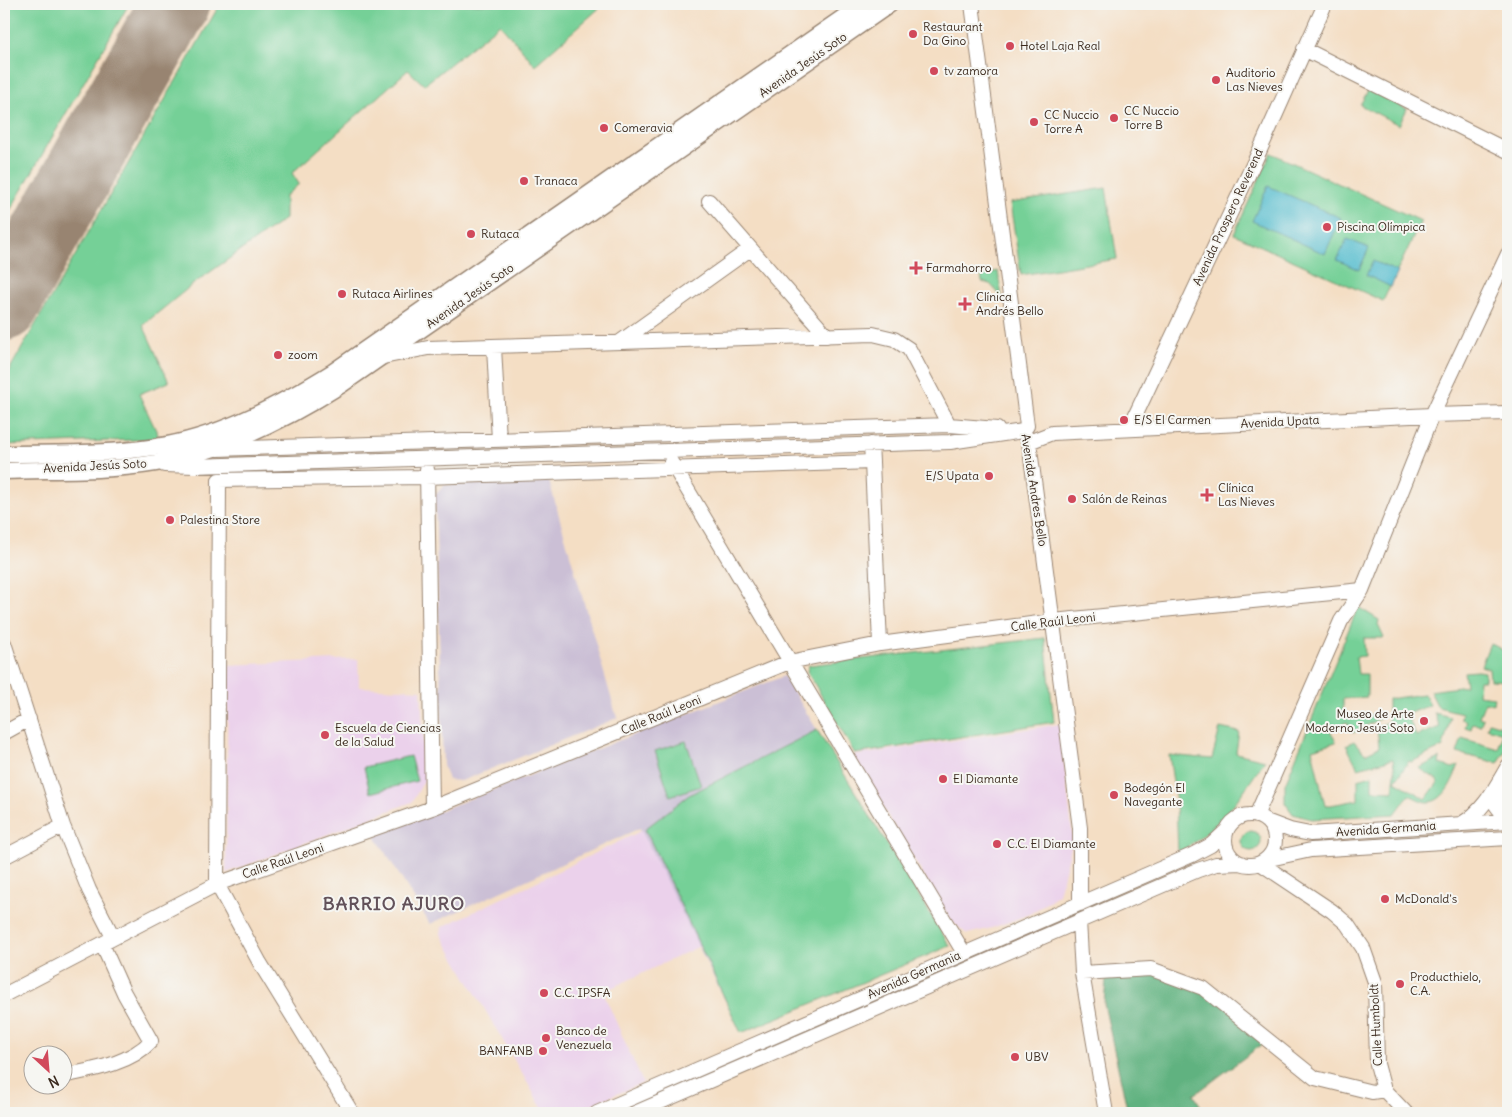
<svg xmlns="http://www.w3.org/2000/svg" width="1512" height="1117" font-family="Delius,sans-serif">
<rect width="100%" height="100%" fill="#f6f6f2"/>
<filter id="ink" filterUnits="userSpaceOnUse"><feTurbulence type="fractalNoise" baseFrequency=".02" numOctaves="2"/><feDisplacementMap in="SourceGraphic" scale="10" xChannelSelector="R" yChannelSelector="G"/><feConvolveMatrix kernelMatrix="1 2 1 2 8 2 1 2 1" color-interpolation-filters="sRGB"/></filter>
<filter id="wash" filterUnits="userSpaceOnUse"><feTurbulence type="fractalNoise" baseFrequency=".0096" numOctaves="4" result="noise"/><feDisplacementMap in="SourceGraphic" scale="20" xChannelSelector="R" yChannelSelector="G"/><feGaussianBlur stdDeviation="1.12" result="paint"/><feColorMatrix in="noise" values="0 0 0 0 0 0 0 0 0 0 0 0 0 0 0 0 0 1.4 0 .05"/><feComposite in="paint" operator="in"/></filter>
<g filter="url(#wash)">
<rect width="100%" height="100%" fill="#f4dec4"/>
<path fill="#ebd1eb" d="M358,659L359,687L421,690L425,779L412,802L226,873L228,665Z
M1060,724L1073,840L1059,894L1030,914L992,928L967,934L951,921L852,756Z
M645,829L702,945L603,992L643,1083L571,1113H545L441,934L442,927Z"/>
<path fill="#cbbfd5" d="M549,481L617,718L461,781L448,780L443,765L435,495L445,485Z
M784,676L950,946L741,1033L640,828L430,924L375,836Z"/>
<path fill="#75d097" stroke="#587d5a" d="M4,4H129L4,221Z
M220,4H604L535,65L500,24L424,85L408,70L292,173L299,184L285,196V219L192,285L143,325L169,382L139,394L160,439L4,445V379Z
M1369,89L1407,109L1399,125L1360,105Z
M1271,153L1421,221L1383,301L1234,234Z
M1106,188L1117,259L1021,275L1010,203Z
M998,271L1002,297L990,284L982,282L981,275Z
M1358,607L1379,620L1378,625L1384,638H1364L1365,656L1356,657L1358,674H1367V697L1343,699V717L1378,714L1379,719L1353,733L1347,722L1330,730L1336,742L1312,749L1325,806L1358,800V779L1372,775V790L1393,791L1395,773L1393,759L1358,768L1346,745L1354,741L1365,754L1379,747L1377,727L1388,722V699L1424,694L1430,705L1407,714L1416,736L1440,727L1434,713L1451,717L1443,747L1411,762L1409,761L1395,781L1426,799L1439,781L1419,768L1440,758L1439,764L1453,768L1459,765C1454,777 1445,803 1427,802C1422,802 1414,797 1409,795L1395,814L1311,819L1293,814L1285,803V784Z
M1045,638L1054,722L855,754L807,671L809,665Z
M1490,643L1508,653V681L1490,680L1489,669L1481,666Z
M1477,671L1485,672V680H1479L1478,695L1494,697L1493,704L1485,702L1479,717L1483,719L1480,726L1473,723L1471,729L1465,727L1467,721L1461,719L1462,713L1438,707L1430,691L1466,686L1464,672Z
M1489,722L1508,728V746L1498,763L1457,753L1462,738L1498,749L1503,733L1487,728Z
M1220,728L1239,732L1236,753L1265,760C1238,800 1220,828 1178,853L1176,802L1169,755L1212,759Z
M817,730L950,946L741,1033L645,829L689,795Z
M686,741L701,786L670,796L655,751Z
M410,756L417,781L370,793L364,767Z
M1241 841a10 10 0 1 1 20 0a10 10 0 1 1-20 0Z"/>
<path fill="#60b280" stroke="#4e6e4f" d="M1158,971L1203,988L1268,1040L1194,1095L1205,1113H1128L1104,1004L1106,979Z"/>
<path fill="#52bcce" stroke="#467376" d="M1268,186L1341,218L1325,254L1252,221Z
M1347,239L1369,248L1359,270L1337,260Z
M1373,261L1398,272L1391,287L1366,275Z"/>
<g fill="none" stroke-linecap="round" stroke-linejoin="round">
<path stroke="#988471" stroke-width="70" d="M4,306L175,4"/>
</g>
</g>
<g filter="url(#ink)">
<g fill="none" stroke-linecap="round" stroke-linejoin="round">
<defs>
<path id="minor" d="M972,4L1027,426L1023,431L1029,442L1080,828V904
M1304,49L1508,151
M709,201L827,336
M620,342L750,249
M494,347L499,440
M383,357L428,348L873,334L894,339L909,349L949,425
M1129,429L1259,152L1325,4
M1029,442L1052,433L1432,415L1508,413
M217,449L949,425L997,429
M671,462L964,953
M872,462L880,644
M164,465L195,466L950,442L1023,431
M427,469L432,808
M4,643L63,826L89,890L113,937
M4,733L29,719
M1498,787L1496,805L1508,821
M1225 840a25 25 0 1 1 50 0a25 25 0 1 1-50 0Z
M1256,816L1341,621L1362,590L1432,415L1508,254
M1266,821L1290,830L1310,834L1508,821
M1461,824C1484,811 1495,788 1508,766
M4,857L63,826
M1265,860L1311,850L1508,838
M1260,863L1332,911L1347,924L1363,948L1375,982L1377,1064L1384,1090L1406,1113
M1079,921L1082,973L1106,1113
M1082,973L1151,969L1203,988L1315,1078L1372,1092L1384,1090
M4,995L217,884L432,808L789,662L880,644L1053,621L1362,590
M62,1076C92,1070 130,1064 151,1041L124,993L102,944
M352,1113L260,963L217,884L219,480L425,477L872,462L871,444
M597,1113L1192,855L1211,845L1227,830
M635,1113L1198,870L1216,864L1241,863"/>
<path id="major" d="M4,454C57,453 114,455 167,445C226,434 283,403 333,372L863,4
M4,471C57,469 119,472 171,460C232,447 290,417 342,384L890,4"/>
</defs>
<use href="#minor" stroke="#988471" stroke-width="16"/>
<use href="#major" stroke="#988471" stroke-width="19"/>
<use href="#minor" stroke="#fff" stroke-width="14"/>
<use href="#major" stroke="#fff" stroke-width="16"/>
</g>
</g>
<g fill="#d1495b" stroke="#f6f6f2" stroke-width="2">
<circle cx="913" cy="34" r="5"/>
<circle cx="1010" cy="46" r="5"/>
<circle cx="934" cy="71" r="5"/>
<circle cx="1216" cy="80" r="5"/>
<circle cx="1114" cy="118" r="5"/>
<circle cx="1034" cy="122" r="5"/>
<circle cx="604" cy="128" r="5"/>
<circle cx="524" cy="181" r="5"/>
<circle cx="1327" cy="227" r="5"/>
<circle cx="471" cy="234" r="5"/>
<path d="M913.5 260.5h5v5h5v5h-5v5h-5v-5h-5v-5h5z"/>
<circle cx="342" cy="294" r="5"/>
<path d="M962.5 296.5h5v5h5v5h-5v5h-5v-5h-5v-5h5z"/>
<circle cx="278" cy="355" r="5"/>
<circle cx="1124" cy="420" r="5"/>
<circle cx="989" cy="476" r="5"/>
<path d="M1204.5 487.5h5v5h5v5h-5v5h-5v-5h-5v-5h5z"/>
<circle cx="1072" cy="499" r="5"/>
<circle cx="170" cy="520" r="5"/>
<circle cx="1424" cy="721" r="5"/>
<circle cx="325" cy="735" r="5"/>
<circle cx="943" cy="779" r="5"/>
<circle cx="1114" cy="795" r="5"/>
<circle cx="997" cy="844" r="5"/>
<circle cx="1385" cy="899" r="5"/>
<circle cx="1400" cy="984" r="5"/>
<circle cx="544" cy="993" r="5"/>
<circle cx="546" cy="1038" r="5"/>
<circle cx="543" cy="1051" r="5"/>
<circle cx="1015" cy="1057" r="5"/>
</g>
<g text-anchor="middle" stroke-width="4" stroke-linejoin="round" paint-order="stroke">
<g font-size="12" fill="#3b2a1e" stroke="#f6f6f2" text-anchor="start">
<text x="923" y="31">Restaurant<tspan x="923" dy="14">Da Gino</tspan></text>
<text x="1020" y="50">Hotel Laja Real</text>
<text x="944" y="75">tv zamora</text>
<text x="1226" y="77">Auditorio<tspan x="1226" dy="14">Las Nieves</tspan></text>
<text x="1124" y="115">CC Nuccio<tspan x="1124" dy="14">Torre B</tspan></text>
<text x="1044" y="119">CC Nuccio<tspan x="1044" dy="14">Torre A</tspan></text>
<text x="614" y="132">Comeravia</text>
<text x="534" y="185">Tranaca</text>
<text x="1337" y="231">Piscina Olímpica</text>
<text x="481" y="238">Rutaca</text>
<text x="926" y="272">Farmahorro</text>
<text x="352" y="298">Rutaca Airlines</text>
<text x="976" y="301">Clínica<tspan x="976" dy="14">Andrés Bello</tspan></text>
<text x="288" y="359">zoom</text>
<text x="1134" y="424">E/S El Carmen</text>
<text x="979" y="480" text-anchor="end">E/S Upata</text>
<text x="1218" y="492">Clínica<tspan x="1218" dy="14">Las Nieves</tspan></text>
<text x="1082" y="503">Salón de Reinas</text>
<text x="180" y="524">Palestina Store</text>
<text x="1414" y="718" text-anchor="end">Museo de Arte<tspan x="1414" dy="14">Moderno Jesús Soto</tspan></text>
<text x="335" y="732">Escuela de Ciencias<tspan x="335" dy="14">de la Salud</tspan></text>
<text x="953" y="783">El Diamante</text>
<text x="1124" y="792">Bodegón El<tspan x="1124" dy="14">Navegante</tspan></text>
<text x="1007" y="848">C.C. El Diamante</text>
<text x="1395" y="903">McDonald's</text>
<text x="1410" y="981">Producthielo,<tspan x="1410" dy="14">C.A.</tspan></text>
<text x="554" y="997">C.C. IPSFA</text>
<text x="556" y="1035">Banco de<tspan x="556" dy="14">Venezuela</tspan></text>
<text x="533" y="1055" text-anchor="end">BANFANB</text>
<text x="1025" y="1061">UBV</text>
</g>
<g font-size="12" fill="#3b2a1e" stroke="#f6f6f2">
<text transform="translate(803 65) rotate(-35)" y="4">Avenida Jesús Soto</text>
<text transform="translate(1228 217) rotate(-65)" y="4">Avenida Prospero Reverend</text>
<text transform="translate(470 296) rotate(-35)" y="4">Avenida Jesús Soto</text>
<text transform="translate(1280 422) rotate(-3)" y="4">Avenida Upata</text>
<text transform="translate(95 466) rotate(-3)" y="4">Avenida Jesús Soto</text>
<text transform="translate(1034 490) rotate(81)" y="4">Avenida Andres Bello</text>
<text transform="translate(1053 622) rotate(-7)" y="4">Calle Raúl Leoni</text>
<text transform="translate(661 715) rotate(-22)" y="4">Calle Raúl Leoni</text>
<text transform="translate(1386 829) rotate(-4)" y="4">Avenida Germania</text>
<text transform="translate(283 861) rotate(-19)" y="4">Calle Raúl Leoni</text>
<text transform="translate(914 975) rotate(-24)" y="4">Avenida Germania</text>
<text transform="translate(1376 1025) rotate(-93)" y="4">Calle Humboldt</text>
</g>
<g font-size="18" font-weight="bold" letter-spacing="1" fill="#63525a" stroke="#f6f6f2">
<text x="394" y="910">BARRIO AJURO</text>
</g>
</g>
<rect width="1512" height="1117" fill="none" stroke="#f6f6f2" stroke-width="20"/>
<g transform="translate(48 1070) rotate(154)"><circle r="24" fill="#f6f6f2" stroke="#aba49d"/>
<path d="M0-4L9 19L0 12L-9 19Z" fill="#d1495b"/>
<text y="-8" font-size="14" font-weight="bold" text-anchor="middle" fill="#3b2a1e">N</text>
</g>
</svg>
